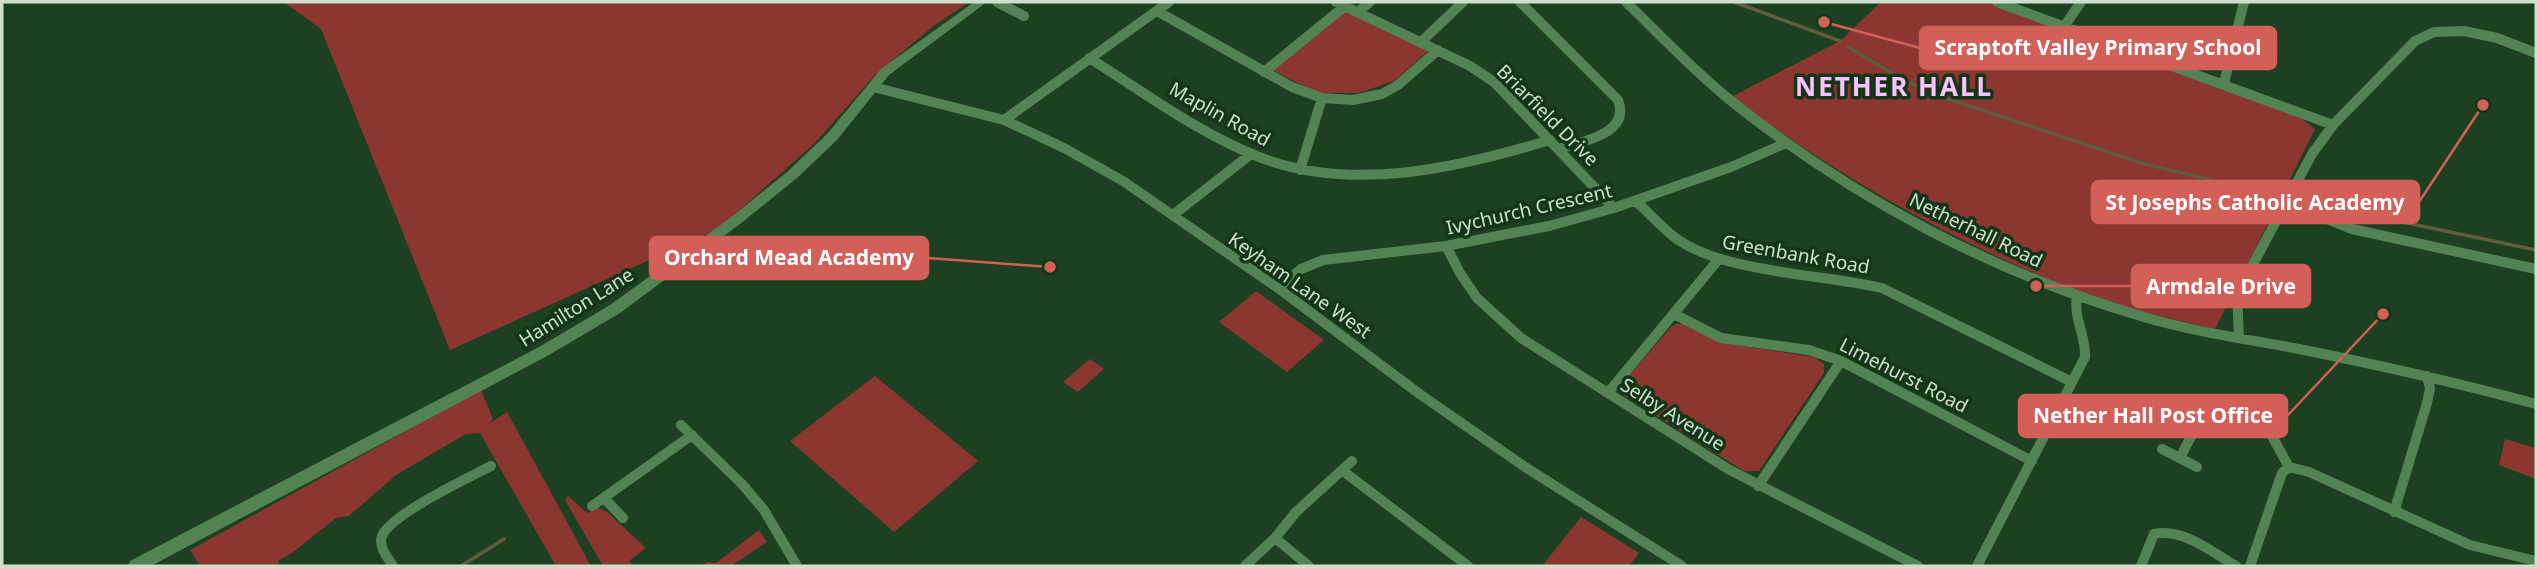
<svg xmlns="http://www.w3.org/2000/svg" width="2538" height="568" font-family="'Noto Sans',sans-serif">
<rect width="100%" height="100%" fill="#1d4020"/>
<path fill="#8c3632" d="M284,2H969L932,27L875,75L815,143L718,229L450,350L321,29Z
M1881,2H1986L2297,115L2315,129L2215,329C2171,318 2125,310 2082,293C1953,242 1842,179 1731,97L1840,41Z
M1345,11L1428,51L1394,81L1359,93H1317L1273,70Z
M1256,291L1324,340L1287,372L1219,322Z
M1677,324H1685L1730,344L1814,357L1824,364V373L1759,471H1744L1623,395L1620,386L1672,326Z
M1090,359L1104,369L1078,392L1063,382Z
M875,376L978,461L894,532L790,441Z
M481,390L493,419L489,424L507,412L591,566H556L480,433L466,434L396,475L349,516L336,518L292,553L278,561L280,566H200L190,550Z
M2505,439L2536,448V479L2499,465Z
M568,496L587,513L598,508L606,511L646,548L629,561L633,566H603L565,500Z
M1581,517L1639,553L1629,566H1542Z
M759,530L767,542L731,566H701L707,562L716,563Z"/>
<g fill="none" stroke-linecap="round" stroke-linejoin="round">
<path stroke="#605c3d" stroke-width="3.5" d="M1734,2L1840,41
M1848,47L1907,82L1948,99L2145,164L2278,196
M2297,200L2536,250
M461,566L504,539"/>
<path stroke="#538355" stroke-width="10" d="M997,2L1024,16
M1336,2L1470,66L1494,82L1614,208
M1520,2L1618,100C1631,134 1583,141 1559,149
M1626,2C1660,35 1693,70 1730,100C1852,198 1993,273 2144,317C2195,332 2247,339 2299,349C2379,365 2458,383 2536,404
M1997,2L2333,125
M1157,11L1292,87L1322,98L1353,100L1382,94L1398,85L1438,50
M1358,12L1370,2
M2063,28L2081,2
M1421,42L1463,2
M1089,58C1144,92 1198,133 1259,157C1352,193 1458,168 1550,140
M1264,72L1345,6
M2224,83L2244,2
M873,87L1004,120L1064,148L1123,181L1278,288L1421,395L1525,467L1682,566
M1004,120L1169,2
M1300,170L1322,98
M1637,202C1650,214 1663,229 1677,239C1725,273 1822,274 1882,288L2072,382
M2285,202L2352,229L2536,269
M1173,215L1251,154
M1446,246L1460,273L1477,298L1521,338L1728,469L1918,566
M1278,288L1301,269L1323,260L1446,246L1549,226L1614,208L1731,167L1786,143
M1674,314L1721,338L1809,350L1841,361L2032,461
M2239,337L2237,294L2312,154L2333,125L2415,41L2434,32L2464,31L2497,38L2536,53
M1608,393L1718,260
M681,425L742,484L764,510L797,566
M2162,449L2197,467
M2180,458L2201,417L2211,414L2267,427L2289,467
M2289,467L2309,472L2470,545L2536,561
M1343,471L1468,566
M1758,486L1841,361
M604,498L623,518
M592,506L692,435
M2394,512L2427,403L2430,389L2427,376
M1275,538L1309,566
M393,566C388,558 378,547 382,536C391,514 468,478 491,466
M1245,566L1275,538L1296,512L1352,461
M1977,566L2085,357C2086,335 2073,318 2077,296
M2141,566L2154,534C2183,528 2212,552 2236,566
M2250,566L2282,473L2289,467"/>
<path fill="#538355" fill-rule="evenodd" d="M974,2H987L889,75L837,140L797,178L740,224L620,313L549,355L151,566H128L130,561L539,347L610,305L730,218L787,172L827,134L881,69Z"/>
</g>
<g text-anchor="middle" stroke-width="7" stroke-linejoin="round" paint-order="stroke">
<g font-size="19" fill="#cce0cc" stroke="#133616">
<text transform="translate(1220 114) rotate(29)" y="7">Maplin Road</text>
<text transform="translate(1548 115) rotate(45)" y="7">Briarfield Drive</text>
<text transform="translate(1529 209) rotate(-13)" y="7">Ivychurch Crescent</text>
<text transform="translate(1976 230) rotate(26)" y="7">Netherhall Road</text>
<text transform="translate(1796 254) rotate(10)" y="7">Greenbank Road</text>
<text transform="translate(1300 285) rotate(35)" y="7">Keyham Lane West</text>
<text transform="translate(576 307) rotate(-32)" y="7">Hamilton Lane</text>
<text transform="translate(1904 375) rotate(27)" y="7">Limehurst Road</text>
<text transform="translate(1673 414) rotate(32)" y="7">Selby Avenue</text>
</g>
<g font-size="26" font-weight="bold" letter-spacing="2" fill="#fbc2fd" stroke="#133616">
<text x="1894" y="96">NETHER HALL</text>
</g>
</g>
<path fill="none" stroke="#d35f59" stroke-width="2.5" d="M1824 22L1920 48M2483 105L2419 202M1050 267L928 258M2036 286L2132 286M2383 314L2287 416"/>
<g fill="#d35f59" stroke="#133616" stroke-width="2.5">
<circle cx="1824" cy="22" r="7"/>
<circle cx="2483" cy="105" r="7"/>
<circle cx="1050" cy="267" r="7"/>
<circle cx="2036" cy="286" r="7"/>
<circle cx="2383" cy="314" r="7"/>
</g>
<g fill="#d35f59" stroke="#d35f59" stroke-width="2.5">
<rect x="1920" y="27" width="356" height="42" rx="7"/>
<rect x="2092" y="181" width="327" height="42" rx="7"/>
<rect x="650" y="237" width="278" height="42" rx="7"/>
<rect x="2132" y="265" width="178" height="42" rx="7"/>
<rect x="2019" y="395" width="268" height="42" rx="7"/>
</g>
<g font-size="21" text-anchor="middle" font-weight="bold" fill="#fff">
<text x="2098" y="55">Scraptoft Valley Primary School</text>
<text x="2255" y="210">St Josephs Catholic Academy</text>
<text x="789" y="265">Orchard Mead Academy</text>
<text x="2221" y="294">Armdale Drive</text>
<text x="2153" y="423">Nether Hall Post Office</text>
</g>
<rect width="2538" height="568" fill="none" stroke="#cce0cc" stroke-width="7"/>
</svg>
